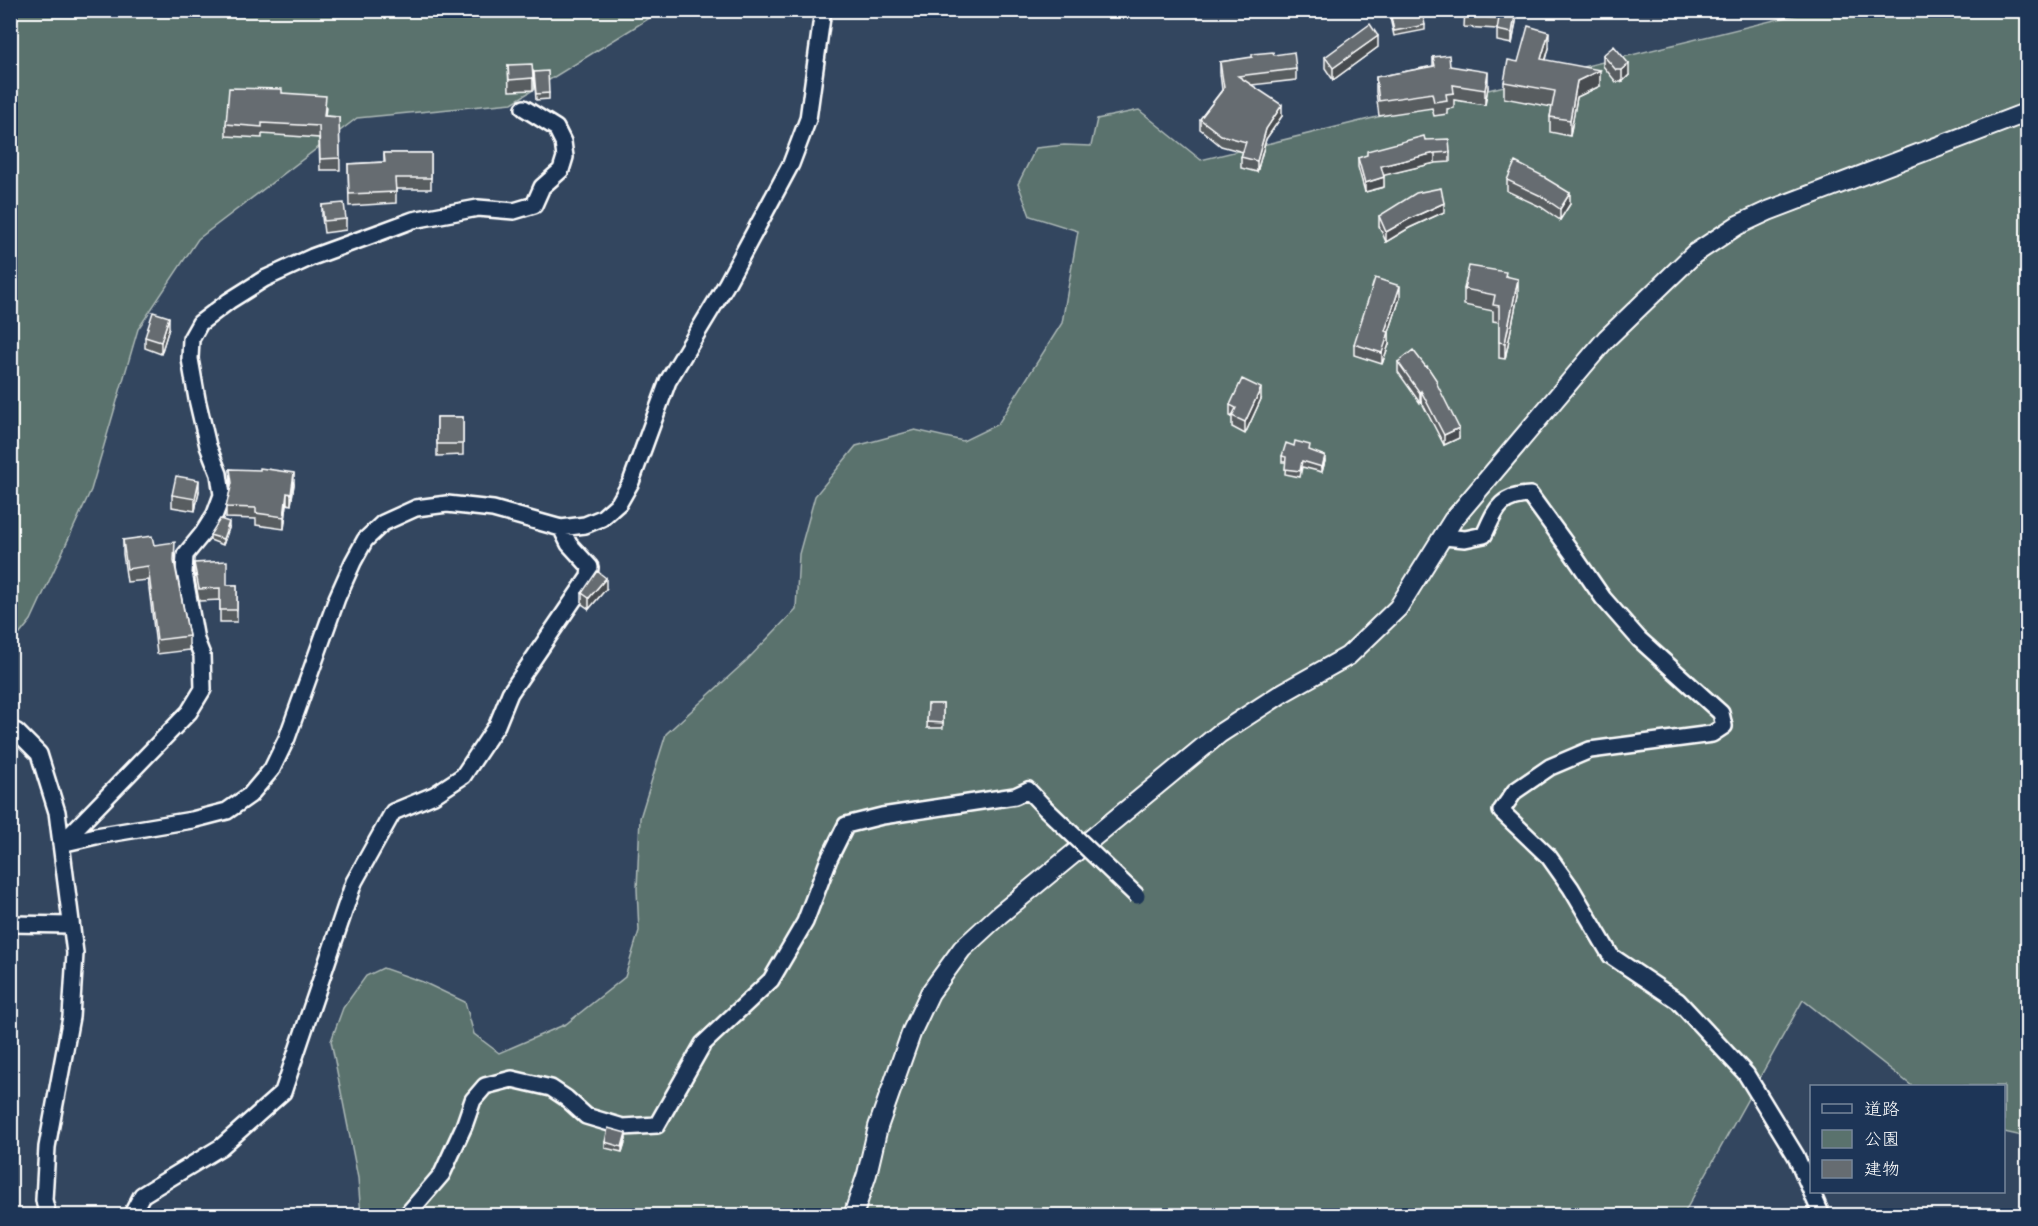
<svg xmlns="http://www.w3.org/2000/svg" width="2038" height="1226" font-family="'Shantell Sans','Klee One',sans-serif">
<rect width="100%" height="100%" fill="#33465f"/>
<filter id="ink" filterUnits="userSpaceOnUse"><feTurbulence type="fractalNoise" baseFrequency=".0167" numOctaves="2"/><feDisplacementMap in="SourceGraphic" scale="12" xChannelSelector="R" yChannelSelector="G"/><feConvolveMatrix kernelMatrix="1 2 1 2 8 2 1 2 1" color-interpolation-filters="sRGB"/></filter>
<g filter="url(#ink)">
<path fill="#5a726d" stroke="#acb8b6" stroke-width="1.5" d="M11,11H661L512,103L357,118L198,239L138,329L91,490L31,620L11,645Z
M1812,11H2027V1137L2004,1132V1086H1912L1803,1000L1683,1215H361L358,1178L331,1041L343,1008L366,976L383,968L423,982L465,1002L474,1034L499,1053L566,1024L625,977L639,931L637,889L640,818L666,734L747,660L796,609L799,554L815,496L856,446L915,430L963,441L998,424L1062,323L1078,231L1030,216L1018,184L1036,148L1064,145L1091,146L1097,119L1139,110L1201,160Z"/>
<g fill="none" stroke-linecap="round" stroke-linejoin="round">
<defs>
<path id="minor" d="M1444,537L1465,539L1484,535C1496,510 1499,496 1530,495L1570,550L1603,598L1639,639L1721,713L1724,726L1712,734L1590,750L1550,767L1515,791L1501,811L1549,857L1571,888L1611,956L1678,1001L1746,1074L1796,1156L1822,1216
M10,729L17,732L39,754L57,812L75,953L71,1017L47,1147L44,1200L48,1216
M61,844L96,836L192,820L227,811L250,795L272,769L287,738L337,598L353,562L365,540L383,523L416,508L447,504L493,509L561,528L585,525L602,518L619,503L631,482L668,381L726,285L791,164L808,119L823,10
M61,844L189,712L203,689L202,655L196,640L184,573L185,555L203,533L215,514L222,495L219,474L208,446L197,399L190,359L191,339L200,323L229,301L264,279L312,257L378,233L413,220L478,208L514,211L534,205L542,187L561,170L565,157L563,142L556,128L524,108
M10,924L70,925
M131,1216L142,1195L221,1147L283,1092L354,882L393,812L434,795L463,776L497,725L510,693L589,577L590,567L569,544L561,528
M406,1216L442,1174L464,1126L473,1100L485,1086L512,1079L551,1088L566,1098L586,1116L623,1127L657,1125L703,1044L771,980L805,922L829,859L846,825L882,816L1015,796L1028,790L1045,808"/>
<path id="tertiary" d="M853,1216L867,1174L878,1127L912,1031L930,993L962,949L999,915L1219,734L1284,692L1348,656L1398,608L1453,520L1606,339L1694,254L1738,225L1768,211L2028,112"/>
</defs>
<use href="#minor" stroke="#fff" stroke-width="20"/>
<use href="#tertiary" stroke="#fff" stroke-width="22"/>
<use href="#minor" stroke="#1d3557" stroke-width="15"/>
<use href="#tertiary" stroke="#1d3557" stroke-width="18"/>
<defs>
<path id="minor-bridge" d="M1045,808L1137,896"/>
</defs>
<use href="#minor-bridge" stroke="#fff" stroke-width="20" stroke-linecap="butt"/>
<use href="#minor-bridge" stroke="#1d3557" stroke-width="15"/>
</g>
<path fill="#585d61" stroke="#fff" stroke-width="1.5" d="M1465,10H1517V16L1512,44L1497,41V29L1464,27Z
M1390,12L1425,25V30L1394,36L1390,18Z
M1378,47L1333,80L1325,68V57Z
M1549,48L1546,60L1600,86L1577,97L1570,136L1550,132V117L1552,107L1504,98V82L1518,62Z
M1274,55L1296,69V80L1251,85L1282,116L1266,139L1257,172L1241,168V157L1243,152L1221,146L1200,129V119L1222,90L1220,73V62Z
M1603,55L1629,75L1622,82H1616L1603,66Z
M1433,57L1488,87L1485,105L1454,100V108L1447,109V114L1434,116L1432,108L1379,116L1376,92V77L1433,66Z
M508,65L533,78V90L509,91Z
M534,72L549,93V99L536,100Z
M282,93L326,108L325,116L339,117L340,170H320L319,138L262,134V138L226,136V124Z
M1425,140L1450,152V162L1435,163L1383,175L1384,187L1365,192L1358,167V158Z
M384,153H431V189H396V203L349,206L348,164L384,162Z
M1545,179L1570,204L1560,220L1541,207L1507,191V180Z
M322,205L346,219V230L324,233L322,217Z
M1444,212L1409,228L1386,242L1379,226V216Z
M1506,276L1518,295L1505,359L1499,358V322L1493,321V311L1464,305V289Z
M1400,298L1389,332V344L1382,364L1354,355V344Z
M169,328L161,354L145,348V337Z
M1398,362L1437,386L1459,438L1444,445L1421,401L1420,403L1398,372Z
M1261,399L1245,434L1232,427V417L1230,416V405Z
M437,417H463V455L437,456Z
M1310,451L1325,461L1322,472L1302,467L1300,477L1285,474L1286,462H1282V456Z
M230,469L294,484L291,505L287,504L284,529L256,525V519L226,518V507L231,487Z
M199,491L195,511L172,507V495Z
M229,528L223,545L210,540V535Z
M123,540L154,545L175,563L189,636V650L157,654L148,580L127,582L123,554Z
M194,563L227,585H237V622H220V600L199,601L194,574Z
M606,589L589,609L582,604V593Z
M928,704H943V728H927Z
M626,1139L622,1152L605,1148V1142Z"/>
<path fill="#474c4f" stroke="#fff" stroke-width="1.5" d="M1516,10H1517V16L1512,44V33Z
M1549,32V48L1541,75V59Z
M1378,36V47L1333,80V68Z
M1629,64V75L1622,82V70Z
M1600,70V86L1577,97L1570,136V120L1577,81Z
M1488,72V87L1485,105V90Z
M1282,105V116L1266,139L1257,172V161L1266,129Z
M1435,153V163L1381,176V166Z
M1384,177V187L1365,192V183Z
M1570,193V204L1560,220V209Z
M1444,203V212L1409,228L1386,242V232L1409,219Z
M1518,279V295L1505,359V343Z
M1400,286V298L1389,332V344L1382,364V353L1385,331Z
M169,317V328L161,354V342Z
M1261,388V399L1245,434V422Z
M1421,391V401L1420,403V393Z
M1459,428V438L1444,445V435Z
M1325,456V461L1322,472V467Z
M294,473V484L291,505V494Z
M199,480V491L195,511V499Z
M287,493V504L284,529V517Z
M229,522V528L223,545V539Z
M606,578V589L589,609V598Z
M626,1133V1139L622,1152V1147Z"/>
<path fill="#666c71" stroke="#fff" stroke-width="1.5" d="M1398,10H1422L1425,25L1394,31L1390,12Z
M1465,10H1516L1512,33L1497,30L1499,18L1464,16Z
M1370,24L1378,36L1333,68L1325,57Z
M1528,26L1549,32L1541,59L1600,70L1577,81L1570,120L1550,117L1555,91L1504,82L1508,60L1518,62Z
M1614,46L1629,64L1622,70H1616L1603,55Z
M1273,52L1274,55L1294,52L1296,69L1238,76L1282,105L1266,129L1257,161L1241,157L1246,142L1221,135L1200,119L1224,88L1220,62L1252,57V54Z
M1449,55L1450,66L1488,72L1485,90L1453,85L1454,93L1446,94L1447,100L1434,102L1432,93L1379,101L1376,77L1435,66L1433,57Z
M532,64L533,78L509,80L508,65Z
M548,71L549,93L536,94L534,72Z
M229,88L282,89V93L326,96L324,116L339,117L340,158L320,159L319,126L262,123V127L226,124Z
M1424,136L1425,140L1449,139L1450,152L1435,153L1381,166L1384,177L1365,183L1358,158L1367,155V151Z
M384,153H431V178H395L396,192L349,194L348,164L385,162Z
M1515,162L1545,177V178L1570,193L1560,209L1541,196L1507,180Z
M1441,188L1444,203L1409,219L1386,232L1379,216L1416,193Z
M344,203L346,219L324,221L322,205Z
M1469,266L1506,272L1505,276L1518,279L1505,343L1499,342V306L1493,305L1495,295L1464,289Z
M1375,278L1400,286L1385,331L1389,332L1382,353L1354,344Z
M153,312L169,317L161,342L145,337Z
M1413,350L1426,367L1427,366L1437,381L1436,382L1459,428L1444,435L1421,391L1420,393L1398,362Z
M1242,379L1261,388L1245,422L1232,416L1236,408L1230,405Z
M437,417H463V444H437Z
M1295,441L1310,445L1309,450L1325,456L1322,467L1302,461L1300,471L1285,469L1286,457L1282,456L1286,443L1294,446Z
M260,468L294,473L291,494L287,493L284,517L256,513V508L226,507L232,483L230,469L260,470Z
M176,476L199,480L195,499L172,495Z
M220,519L229,522L223,539L210,535Z
M152,536L154,545L175,542L174,561L189,636L157,640L148,566L127,569L123,540Z
M227,561V585H237V610H220V588L199,589L194,563Z
M597,571L606,578L589,598L582,593Z
M928,704H943V723L927,722Z
M608,1128L626,1133L622,1147L605,1142Z"/>
</g>
<rect width="2038" height="1226" fill="none" stroke="#1d3557" stroke-width="36"/>
<rect x="18" y="18" width="2002" height="1190" fill="none" stroke="#fff" stroke-width="2" filter="url(#ink)"/>
<rect x="1810" y="1085" width="195" height="108" fill="#1d3557" stroke="#77869a" stroke-width="1.5"/>
<rect x="1822" y="1104" width="30" height="9" fill="#1d3557" stroke="#77869a" stroke-width="1.5"/>
<text x="1864" y="1115" font-size="18" fill="#ffffff">道路</text>
<rect x="1822" y="1130" width="30" height="18" fill="#5a726d" stroke="#77869a" stroke-width="1.5"/>
<text x="1864" y="1145" font-size="18" fill="#ffffff">公園</text>
<rect x="1822" y="1160" width="30" height="18" fill="#666c71" stroke="#77869a" stroke-width="1.5"/>
<text x="1864" y="1175" font-size="18" fill="#ffffff">建物</text>
</svg>
